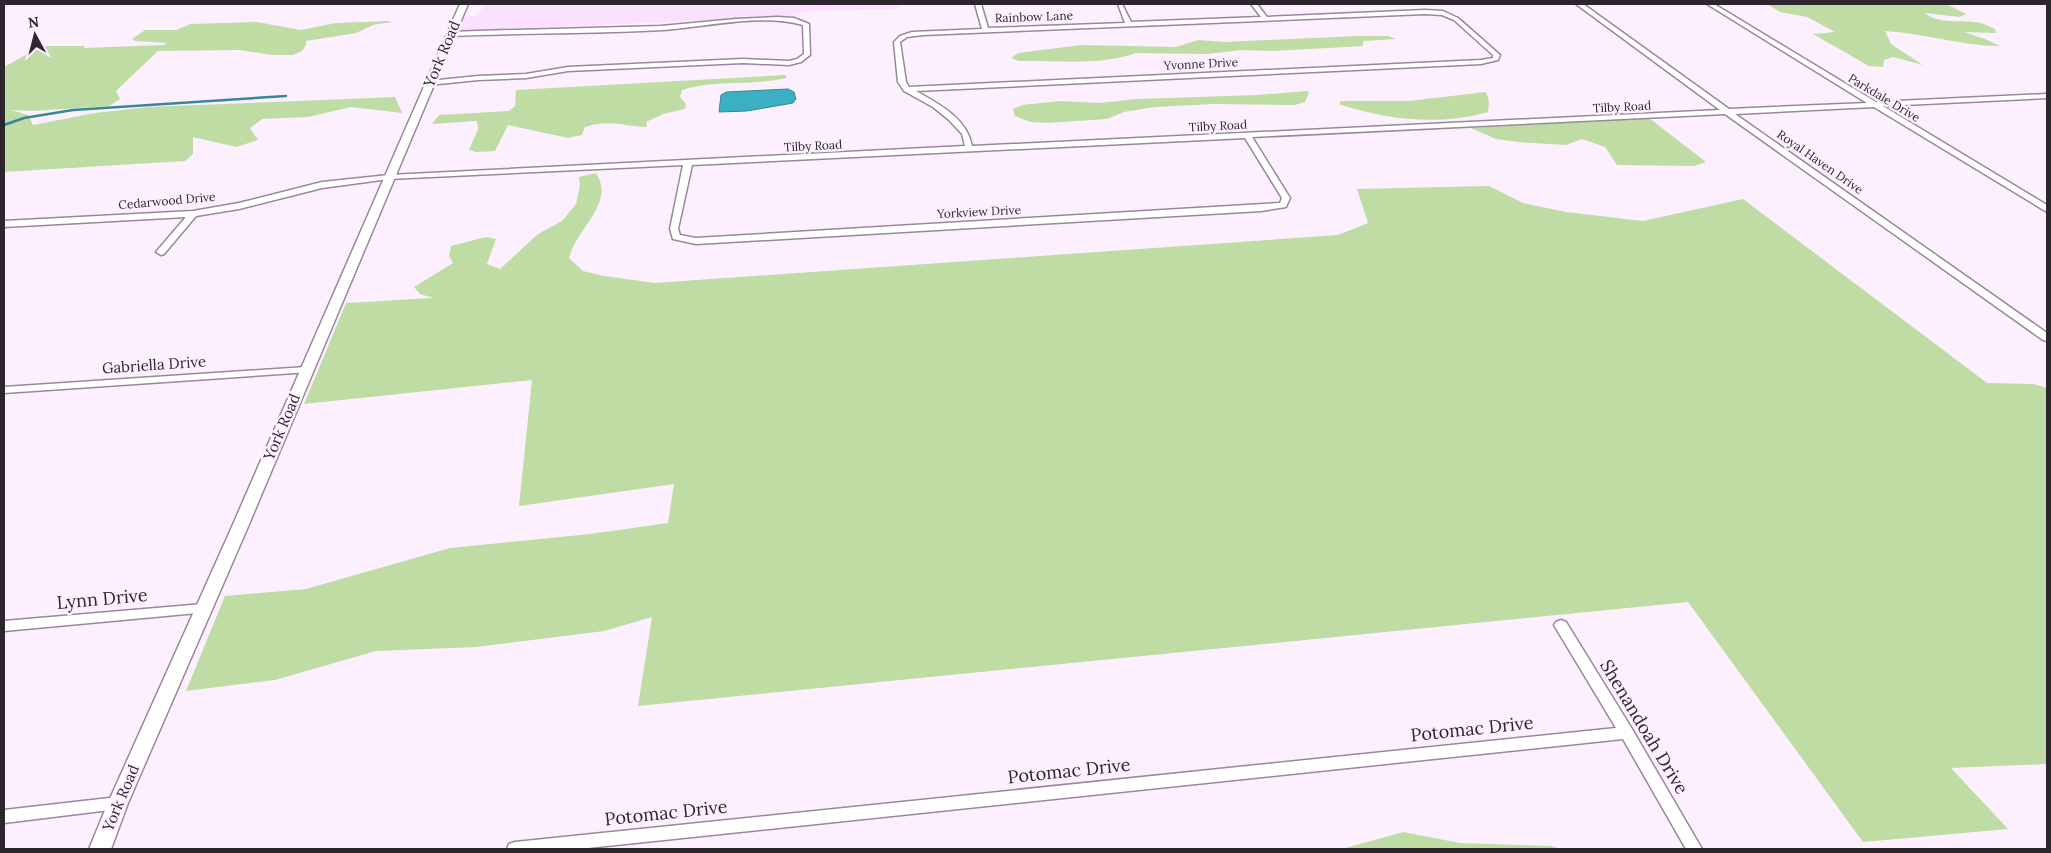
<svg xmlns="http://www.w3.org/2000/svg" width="2051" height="853" font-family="Lora,serif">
<rect width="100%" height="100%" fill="#fcf0fe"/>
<path fill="#fae1fe" d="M485,4H899L900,9L809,11L784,17L457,31L463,18L478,15Z"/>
<path fill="#bfdca4" d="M1767,4H1946L1966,14L1960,17L1925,13C1938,25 1963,19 1980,23C1985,24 1990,27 1995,29L1996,33L1964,32L1985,39L2000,46C1961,46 1924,33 1885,31L1891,44L1923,65L1893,57L1884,60L1883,67L1869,66L1813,34L1835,32L1807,17L1780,12Z
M389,21L392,22L373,25L356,33L306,41V45L302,51L293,55H272L239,50L158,51L116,91L120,99L109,106L33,111L11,110L28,115L33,125L95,113L148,107L395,97L402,113L351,107L308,117L262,119L250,128L258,140L236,147L193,137V154L185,161L4,172V67L42,46H85L84,48L164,45L167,43L135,41L132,39L145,30H177L190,24L257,22L301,30L336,23Z
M1357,36H1388L1396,39L1363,41V46L1275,51L1243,50L1206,54L1136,53C1100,66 1056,60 1019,61L1011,58L1018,53L1082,45L1176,47L1198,40L1224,42Z
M786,75V78C752,86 715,79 682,90L680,97L686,104L685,109L663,114L646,122L647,127C622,126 610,119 585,127L582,135L568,138L508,125L495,151L476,152L469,150L478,129L477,121L432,124L439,115L509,111L515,106L516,90Z
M1307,91L1309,93L1305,102L1295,105L1213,104L1155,107L1124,112L1107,119L1048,123L1030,122L1015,116L1013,109L1022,105L1061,101L1099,103L1137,99L1257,95Z
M1486,92L1489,101L1488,112C1439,126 1386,120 1339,104L1341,101H1409Z
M1649,118L1706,162L1694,166L1617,165L1605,147L1582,139L1566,145L1518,142L1496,139L1471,128Z
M596,173C612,197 589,219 577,240C573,245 571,252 569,258L583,271L604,276L655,283L1338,235L1368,223L1357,189L1489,186L1523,203L1566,212L1643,221L1743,199L1987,383L2033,384L2047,388V764L1951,768L2008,829L1863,842L1688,602L638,706L652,617L604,631L476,647L376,651L275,680L186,691L225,596L306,589L450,548L590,534L668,523L674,484L519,506L532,380L304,404L346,303L433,298L420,294L414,287L453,263L449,256L451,246L486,237L496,239L487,264L500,269L538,234L562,221L576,204L580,185L579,177Z
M1403,832L1460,843L1551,846L1561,849H1342Z"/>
<path fill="#3cb0c3" stroke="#388797" d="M788,89L794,92L796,99L793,103L747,111L719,112L721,95L726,92Z"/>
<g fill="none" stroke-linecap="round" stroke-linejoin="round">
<path stroke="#388797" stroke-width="2.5" d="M4,125L24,118L73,110L286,96"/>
<defs>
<path id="minor" d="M975,4H981L988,28L1125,23L1118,4H1122L1131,22L1261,17L1251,4H1257L1267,17L1425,10L1443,11L1458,18L1500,55L1498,60L1481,64L916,91C939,104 967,118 972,146L1720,110L1576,4H1583L1729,109L1867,103L1707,4H1714L1876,102L2047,94V98L1883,106L2047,205V212L1874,107L1735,114L2047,333V341L2043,340L1725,114L1252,137L1290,198L1286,207L1261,211L696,244L673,239L670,229L683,165L389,179L322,188L239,209L196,216L164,254L161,255L156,252L186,217L4,227V221L193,211L239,203L322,182L389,175L965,146L962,134L949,120L933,107L904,91L898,82L894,42L900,36L912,32L982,29ZM1425,14L1442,15L1454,20L1493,55V58L1481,60L909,87L906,82L900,42L907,37L923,35ZM1245,138L1282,198L1280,203L696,238L680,235L678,229L692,165Z
M777,17L794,18L809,24L810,55L801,62L789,65L743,63L568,71L526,78L478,80L429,85L425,83L429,81L478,76L526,74L568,67L743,59L789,61L797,59L804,54L803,25C761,13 706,27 663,30C593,34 522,33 451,36L448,34L451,32L477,31L661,26L736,19Z
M306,367L311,370L310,372L4,393V387Z
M203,604L208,606L210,609L208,612L4,631V621Z
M1561,620L1566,622L1632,729L1702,849H1686L1623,739L578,849H507L509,844L515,842L1616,728L1554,625L1556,622Z
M118,797L124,798L126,803L124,808L118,809L4,823V810Z"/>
<path id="tertiary" d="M460,4H468L247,529L128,803L111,849H89L108,803L231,529Z"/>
</defs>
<use href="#minor" stroke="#9a879d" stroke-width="3"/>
<use href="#tertiary" stroke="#9a879d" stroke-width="3"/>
<use href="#minor" fill="#fff" fill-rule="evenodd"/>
<use href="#tertiary" fill="#fff" fill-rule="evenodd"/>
</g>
<g text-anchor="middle" stroke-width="5" stroke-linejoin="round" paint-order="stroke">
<g font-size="12" fill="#2d262f" stroke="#fcf0fe">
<text transform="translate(1034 17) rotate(-2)" y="4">Rainbow Lane</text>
<text transform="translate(1201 64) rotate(-3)" y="4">Yvonne Drive</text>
<text transform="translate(1884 98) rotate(31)" y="4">Parkdale Drive</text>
<text transform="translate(1622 107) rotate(-3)" y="4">Tilby Road</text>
<text transform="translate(1218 126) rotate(-3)" y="4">Tilby Road</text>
<text transform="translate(813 146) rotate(-3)" y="4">Tilby Road</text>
<text transform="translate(1820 162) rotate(35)" y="4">Royal Haven Drive</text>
<text transform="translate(167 201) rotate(-5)" y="4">Cedarwood Drive</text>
<text transform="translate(979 212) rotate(-3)" y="4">Yorkview Drive</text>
</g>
<g font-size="15" fill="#2d262f" stroke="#fcf0fe">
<text transform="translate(442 54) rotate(-67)" y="5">York Road</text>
<text transform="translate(154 365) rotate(-4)" y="5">Gabriella Drive</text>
<text transform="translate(282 427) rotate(-67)" y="5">York Road</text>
<text transform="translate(121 798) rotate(-67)" y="5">York Road</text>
</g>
<g font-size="18" fill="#2d262f" stroke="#fcf0fe">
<text transform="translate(102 599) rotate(-5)" y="6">Lynn Drive</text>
<text transform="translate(1644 727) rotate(59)" y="6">Shenandoah Drive</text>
<text transform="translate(1472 729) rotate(-6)" y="6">Potomac Drive</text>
<text transform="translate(1069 771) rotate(-6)" y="6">Potomac Drive</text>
<text transform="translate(666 813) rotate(-6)" y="6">Potomac Drive</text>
</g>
</g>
<rect width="2051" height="853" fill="none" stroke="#2d262f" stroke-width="10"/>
<g transform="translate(35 35) rotate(353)" stroke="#fcf0fe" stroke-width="4" paint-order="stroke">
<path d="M0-4L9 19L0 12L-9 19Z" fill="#2d262f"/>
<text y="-8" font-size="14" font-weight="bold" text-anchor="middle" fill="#2d262f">N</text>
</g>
</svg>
